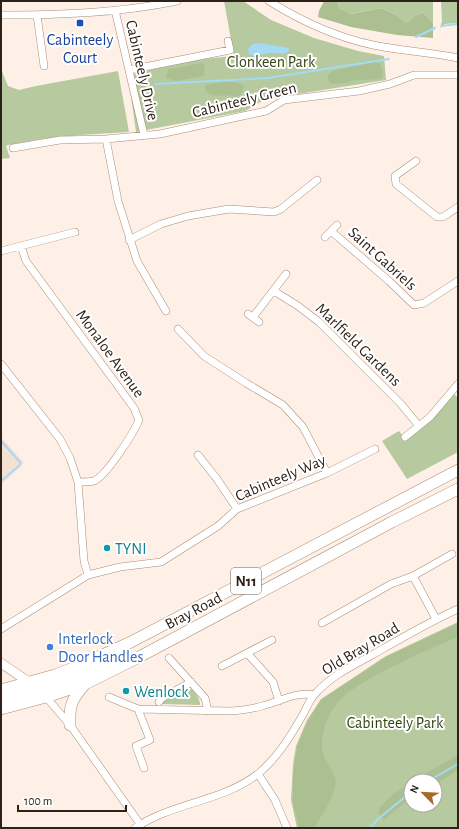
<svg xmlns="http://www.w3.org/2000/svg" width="459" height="829" font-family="'Alegreya Sans',sans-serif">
<rect width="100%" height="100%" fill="#fef0e6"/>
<path fill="#f5e1d2" d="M1,437L24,463L1,485Z"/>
<path fill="#b7c99e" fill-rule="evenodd" d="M224,1H243L271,20L314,38L358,51L384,56L386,80L266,99L245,111L136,132L129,82L135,73L202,59L234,56Z
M338,1H433V23L423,12L415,16L406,23L396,15L381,8L349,14L339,8Z
M441,1H458V23L445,24L440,28L442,21Z
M1,69L8,86L19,90L36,86L118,71L129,132L80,135L41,139L8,145L6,146L10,158L1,159Z
M454,394L458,398V452L407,479L382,441L399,431L405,439C428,426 438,413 454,394Z
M458,622V828H297L291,800L293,764L296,746L307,720L321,699L386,656ZM411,781H435V805H411Z
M186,687C194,689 198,696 200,703V705L161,704V701Z"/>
<path fill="#acbf91" d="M324,1H338L339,8L350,14L381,8L396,15L406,23L415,16L423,12L433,23V38L397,35L351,27L318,17L319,11Z
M375,62L379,63C383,69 384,73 381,79L357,80L345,83L332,84L328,80V75L332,71Z
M203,63L205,66L204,76L176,81L166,78L167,73L169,69Z
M222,82H232L242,84L244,87L241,94L237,97C228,94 219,97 210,95L205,90L206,85Z
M458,623V637C424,651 390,666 359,685C354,689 346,693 342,698C329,711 321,730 322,747C322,759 332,768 335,778C339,792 321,816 314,828H299L293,801V777L295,761L297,747L308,721L321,700L384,658Z
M458,755V770L435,785V781H413Z
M411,783V797L384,820L379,813V808L392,795Z"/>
<path fill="#a2dbf3" d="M256,43L266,44L289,48L288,52L283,54L270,53L254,56L249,54L248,49L251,45Z"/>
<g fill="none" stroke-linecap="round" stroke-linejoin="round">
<path stroke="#a2dbf3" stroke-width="2" d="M442,26L458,24
M416,37L435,28
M155,84L268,78L389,59
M1,441L20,462V465L1,481
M428,781L458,764
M370,828L378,819L411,792"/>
<defs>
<path id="minor" d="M269,1C301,21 336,37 373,45C401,51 430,52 458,58
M115,10L144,135
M1,15C60,15 119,13 177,1
M37,15L44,66
M129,70L230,50L228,41
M106,139L118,201L137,261L166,311
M13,148L60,140L106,139L160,134L266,111L284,100L359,91L390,84L414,75H458
M416,161L395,176L396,184L437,217H443L458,207
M331,231L389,281L414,305L424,303L458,281
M325,237L337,225
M129,240L161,224L188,216L229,209L274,212L281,209L317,180
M21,246L26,261L134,408L139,420C133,434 107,475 94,481C89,482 82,482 78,482
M1,251L75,232
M274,291L298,306L319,322L401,404L419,426
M248,314L259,322
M253,317L286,274
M178,329L204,356L246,383L283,405L303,427L327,473
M1,364L60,439L70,458L78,482L84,561L88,575
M405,437L430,417L458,384
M198,455L217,479L237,509
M413,576L436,619
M322,623L391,584L413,576L452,554
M1,629L88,575L120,567L161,562L218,526L237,509L327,473L375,449
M247,653L273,682L279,701
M169,658L205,698L208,711
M222,666L272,640
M46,697L70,725L140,824
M109,697L138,709L228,711C240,711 251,709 262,706C278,702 297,691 314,695
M159,702L162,698L191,682
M138,709L150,740L136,746L144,768
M258,774L275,800L287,828
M135,828C173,802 223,802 259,773C277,758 290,737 301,718C306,710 309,700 315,694C331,676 352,666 372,655C400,639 429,622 458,609"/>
<path id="major" d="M1,663L33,685"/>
<path id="highway" d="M37,689L112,664
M1,690L55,675L76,667L131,642L458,470
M1,700L16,696L36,688
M1,709L46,697L85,684L141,656L392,522L458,489
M70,725C69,705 72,699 85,684"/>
</defs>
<use href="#minor" stroke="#ab8b76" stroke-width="8"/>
<use href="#major" stroke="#ab8b76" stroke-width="10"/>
<use href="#highway" stroke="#ab8b76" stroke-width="12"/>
<use href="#minor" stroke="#fff" stroke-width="7"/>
<use href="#major" stroke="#fff" stroke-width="9"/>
<use href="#highway" stroke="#fff" stroke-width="11"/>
</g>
<rect fill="#1a4fb4" stroke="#fff" stroke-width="1.5" x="76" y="19" width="8" height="8" rx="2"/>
<g fill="#0f9aa8" stroke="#fff" stroke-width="1.5">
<circle cx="107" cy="548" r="4"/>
<circle cx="126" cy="691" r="4"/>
</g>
<circle fill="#3f7fe0" stroke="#fff" stroke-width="1.5" cx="50" cy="647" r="4"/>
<g text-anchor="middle" stroke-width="4" stroke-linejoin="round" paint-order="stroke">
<rect fill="#fff" stroke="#6d645e" stroke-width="1" x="231" y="568" width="30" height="26" rx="3"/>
<g font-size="15" font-weight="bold" fill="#2e2119">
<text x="246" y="586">N11</text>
</g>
<g font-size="16" fill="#164399" stroke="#fff">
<text x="80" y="45">Cabinteely<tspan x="80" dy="18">Court</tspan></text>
</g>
<g font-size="16" fill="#334410" stroke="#fff">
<text x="271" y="67">Clonkeen Park</text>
<text x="395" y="728">Cabinteely Park</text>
</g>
<g font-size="16" fill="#2e2119" stroke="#fff">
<text transform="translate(143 70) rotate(77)" y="6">Cabinteely Drive</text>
<text transform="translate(244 99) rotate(-14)" y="6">Cabinteely Green</text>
<text transform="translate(383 258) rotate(42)" y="6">Saint Gabriels</text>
<text transform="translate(359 344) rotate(44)" y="6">Marlfield Gardens</text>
<text transform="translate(111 353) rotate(54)" y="6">Monaloe Avenue</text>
<text transform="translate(280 477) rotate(-23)" y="6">Cabinteely Way</text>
<text transform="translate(193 610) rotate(-28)" y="6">Bray Road</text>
<text transform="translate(360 648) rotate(-31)" y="6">Old Bray Road</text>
</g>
<g font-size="16" fill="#0d838f" stroke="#fff" text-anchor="start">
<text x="115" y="554">TYNI</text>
<text x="134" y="697">Wenlock</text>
</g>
<g font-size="16" fill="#366cbe" stroke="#fff" text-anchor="start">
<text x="58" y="644">Interlock<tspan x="58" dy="18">Door Handles</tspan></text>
</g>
</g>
<rect width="459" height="829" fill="none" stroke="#2e2119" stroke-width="4"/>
<g transform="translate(423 793) rotate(294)"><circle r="19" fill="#ffffff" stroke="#aba6a3"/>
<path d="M0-3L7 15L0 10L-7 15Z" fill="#a46b29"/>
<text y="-6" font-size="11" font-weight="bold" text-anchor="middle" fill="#2e2119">N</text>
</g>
<path d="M18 805v6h108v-6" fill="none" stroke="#2e2119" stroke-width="2"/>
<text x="24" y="805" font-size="12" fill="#2e2119" stroke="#ffffff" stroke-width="3" paint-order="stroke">100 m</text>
</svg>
